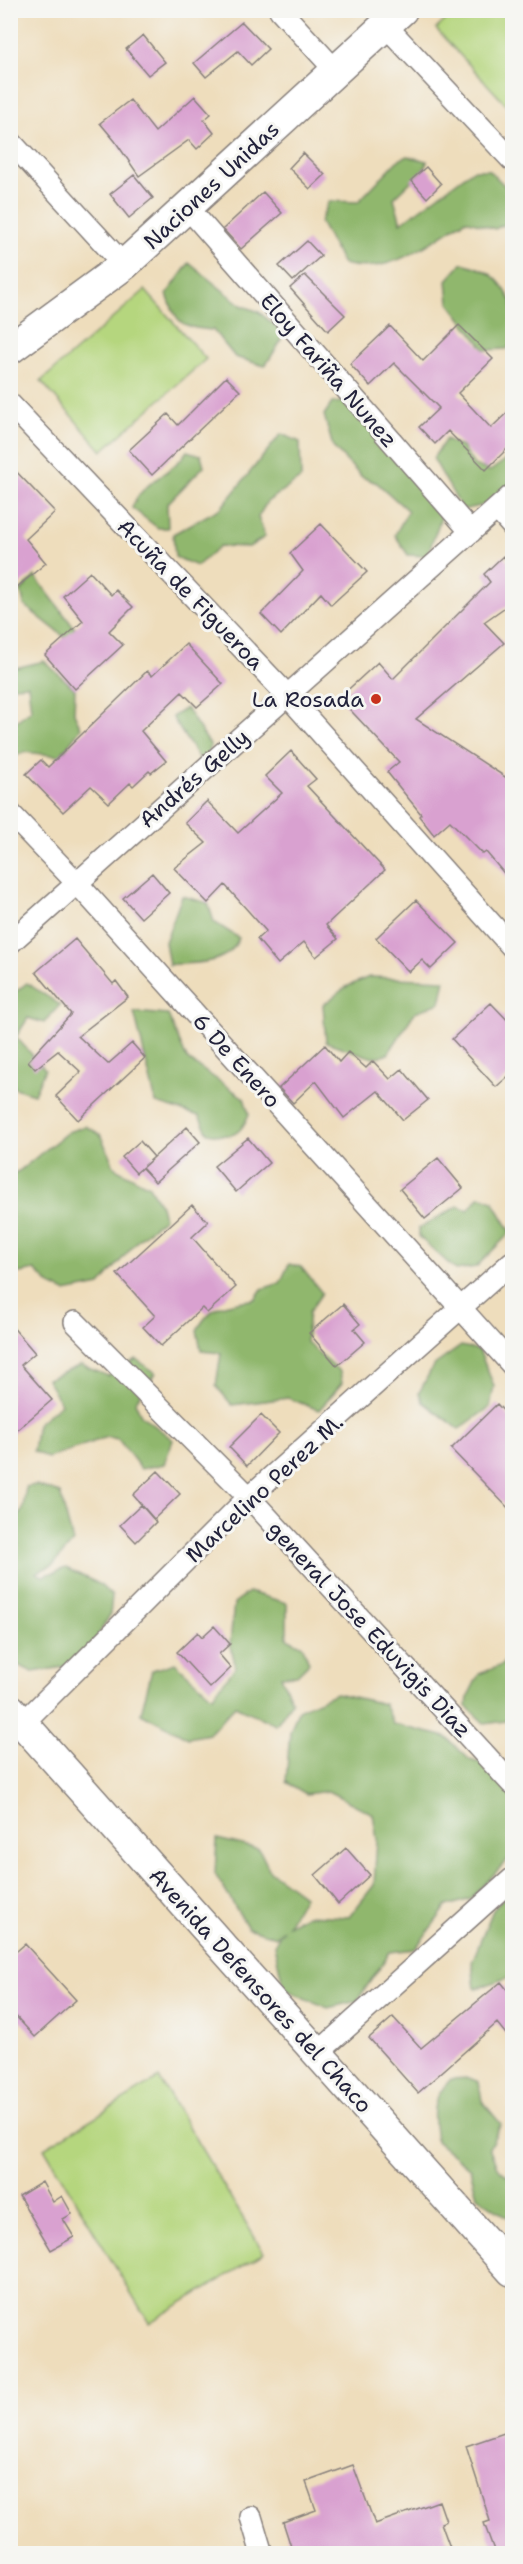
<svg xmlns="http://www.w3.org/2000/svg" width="523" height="2564" font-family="'Shantell Sans',sans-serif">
<rect width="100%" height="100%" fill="#f6f6f2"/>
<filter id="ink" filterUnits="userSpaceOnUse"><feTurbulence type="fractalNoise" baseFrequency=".0167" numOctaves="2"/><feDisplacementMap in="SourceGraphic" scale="12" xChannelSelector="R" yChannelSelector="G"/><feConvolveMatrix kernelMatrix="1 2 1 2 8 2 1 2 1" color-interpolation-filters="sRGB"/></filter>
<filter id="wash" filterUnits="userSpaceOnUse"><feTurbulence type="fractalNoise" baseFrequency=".008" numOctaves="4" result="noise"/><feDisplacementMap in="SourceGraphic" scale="24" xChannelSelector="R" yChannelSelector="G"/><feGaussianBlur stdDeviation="1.35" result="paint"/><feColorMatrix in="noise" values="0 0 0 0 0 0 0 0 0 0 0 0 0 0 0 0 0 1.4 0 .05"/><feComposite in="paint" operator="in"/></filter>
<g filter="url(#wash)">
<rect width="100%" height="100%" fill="#eeddbc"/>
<path fill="#b5d67e" stroke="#6c7c5c" stroke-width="1.5" d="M455,11H512V111L436,29Z
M145,290L206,359L102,451L41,381Z
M159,2078L264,2253L149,2323L44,2148Z"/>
<path fill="#90b76d" stroke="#596c54" stroke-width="1.5" d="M407,156L427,161L426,167L394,198L401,223L473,170H489L512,193V221L495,229L466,220C428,243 390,277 343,264L320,222L329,201L358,202L397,161Z
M189,263L241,305L259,312L280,330L281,341L265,366L235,357L213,330C181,327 177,325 167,294Z
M462,263C486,269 499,276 510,299H512V343L507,349L485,350L449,303L447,280Z
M360,400L439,506L441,518L427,556L408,555L395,535L408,511L377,483L362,477L333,447L324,415L332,403Z
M281,434L300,442L301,478L267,502L258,517L265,537L249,547L220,546L197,566L175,557L173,534L221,508Z
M446,439L462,447L474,465L490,471L507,459L512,460V474L506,500L467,509H462L433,458Z
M187,451L201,455L204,466L167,504L168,528H158L132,508C139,483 174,473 187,451Z
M35,576L76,630L67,639L24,605L21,591Z
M44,661L75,689L74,713L81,728L60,756L24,752L11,758V725L31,710L28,685L11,686V669Z
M186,708L211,746L207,756L199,759L172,717Z
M182,896L208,903L214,922L239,938C228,967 194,962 169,965L165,942Z
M369,977L445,980L440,1003L415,1012L388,1054L373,1058L326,1042L323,1005L346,987Z
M27,983L60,1005L44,1023L28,1018L16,1037L45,1069L34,1094L15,1088L11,1082L10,996Z
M134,1012L168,1015L187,1059L244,1098L249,1114C240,1137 232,1138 208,1133L199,1116L156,1103Z
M85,1126L100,1134L115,1168L149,1186L161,1206L164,1218L138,1240L100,1285L65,1292L50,1285L35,1270L20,1273L11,1269V1174L19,1171L68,1132Z
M480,1196L493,1201L511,1232L476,1267L456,1270L419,1237V1228L458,1206L468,1210Z
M289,1264L301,1267L322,1293L309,1312L306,1342L340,1372L342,1383L319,1410L288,1398L232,1405L216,1386L221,1353L201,1351L197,1330C214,1301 225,1305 255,1299L262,1289L280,1283Z
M461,1346L479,1350L494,1386L490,1407L459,1429L423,1402L419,1393L433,1366Z
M136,1359L156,1373L135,1402L141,1415L173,1440L164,1464L141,1469L118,1439L107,1437L48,1458L33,1451L37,1424L61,1404L47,1379L81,1365L108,1376Z
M36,1485L60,1493L73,1542L54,1564L36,1573L43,1576L66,1568L99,1584L112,1596L110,1615L89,1651L70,1666L33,1672L11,1662V1531L23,1509L26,1487Z
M249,1592L287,1603V1638L303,1646L309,1663L297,1675L281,1676L292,1702L276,1725L235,1706L209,1734L188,1738L141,1713L152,1670L175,1663L212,1696L236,1667L230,1644L234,1603Z
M512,1650V1720L485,1724L467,1707L468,1696L479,1674L502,1665Z
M336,1693L384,1704L393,1724L446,1737L470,1760L502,1769L512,1785V1855L471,1899L447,1906L415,1949L390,1952L357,2001L328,2008L284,1989L274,1945L283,1929L276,1937L248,1928L215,1874L217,1839L259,1849L270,1871L304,1896L288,1925L307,1915L349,1917L374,1885L377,1840L373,1814L328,1791L306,1794L286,1782L290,1732L298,1710Z
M512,1888V1976L475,1989L472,1962L493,1910Z
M469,2078L479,2082L482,2101L501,2124L489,2148L497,2167L512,2180V2220L477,2196L470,2169L436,2141C432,2113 430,2100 451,2079Z"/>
<g id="blocks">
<path fill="#d9a1d0" d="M242,22L268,49L251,65L238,51L206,77L194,63Z
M143,35L165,62L148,75L126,49Z
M195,96L211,114L204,120L214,133L197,149L189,140L139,176L115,141L100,123L130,100L155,132Z
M303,153L325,175L310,189L289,168Z
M426,167L441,184L427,198L411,180Z
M134,175L153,198L129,218L110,194Z
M263,192L282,213L241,249L223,229Z
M307,241L321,256L293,281L279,266Z
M305,275L345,315L328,331L290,288Z
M459,325L493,359L458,393L491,428L513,407V443L486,470L448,431L435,444L419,427L439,408L394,363L370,386L350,364L390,326L423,361Z
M226,377L240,391L152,475L129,450L168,414L178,425Z
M10,465L55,512L26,539L46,563L10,593Z
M321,524L367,572L331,605L321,593L281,635L261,614L303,571L290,553Z
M503,556L509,563L513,560V605L511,603L484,622L504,643L416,719L513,782V884L486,852L483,854L450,821L434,835L419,816L421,814L387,772L399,762L339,698L378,662L393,679L490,582L484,574Z
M90,572L111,595L116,590L133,607L109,631L123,645L75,689L45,655L83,621L63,596Z
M186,644L223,684L197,707L182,692L141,731L166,761L151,773L149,771L133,786L130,783L109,803L91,786L63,812L26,774L41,760L48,767L147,671L152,676Z
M291,751L316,779L307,786L385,870L326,925L338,939L316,957L304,942L278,964L257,939L266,931L225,885L208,903L174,868L206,843L185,823L207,801L238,833L282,793L265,776Z
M152,873L169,893L141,918L123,898Z
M416,900L458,943L431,969L422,960L409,972L376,938Z
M75,939L113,984L116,981L128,997L78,1036L108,1064L132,1043L145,1058L78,1120L56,1096L81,1072L58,1051L35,1069L28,1061L71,1014L36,972Z
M491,1003L513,1026V1072L496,1087L452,1039Z
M325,1045L339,1062L348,1052L366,1068L373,1061L390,1079L402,1069L428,1100L403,1120L378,1091L344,1118L316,1081L293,1103L279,1088Z
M187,1127L200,1142L155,1182L142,1168Z
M248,1138L269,1163L236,1192L214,1166Z
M140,1141L154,1157L136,1173L122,1157Z
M438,1158L463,1188L425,1219L400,1189Z
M192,1205L208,1222L192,1237L236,1287L207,1313L202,1308L161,1346L143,1327L155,1316L117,1274Z
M343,1304L360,1324L354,1329L365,1342L337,1366L309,1333Z
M10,1324L35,1353L21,1365L52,1400L10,1436Z
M497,1404L513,1421V1513L451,1449Z
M261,1415L279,1433L247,1466L229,1447Z
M158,1471L180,1494L154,1519L133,1495Z
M141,1505L156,1522L136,1542L120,1525Z
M214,1626L230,1644L219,1654L231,1668L210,1688L177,1652L198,1632L202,1637Z
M346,1848L370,1875L338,1904L315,1875Z
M25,1944L76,2000L35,2037L10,2010V1957Z
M501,1982L513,1997V2043L497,2023L418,2093L369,2038L393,2017L421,2048Z
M42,2182L53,2202L62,2196L72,2214L63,2219L74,2237L51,2250L19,2196Z
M513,2430V2553H495L484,2523L490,2521L466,2446Z
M353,2465L375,2524L439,2501L446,2521L441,2523L452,2553H293L283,2522L316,2510L306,2482Z"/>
</g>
</g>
<g filter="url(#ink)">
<use href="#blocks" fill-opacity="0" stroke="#88807c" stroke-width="1.5"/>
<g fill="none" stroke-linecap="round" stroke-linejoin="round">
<defs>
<path id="street" d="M280,10L335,70
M386,26L512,160
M10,141L124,265
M188,208L471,532
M10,404L287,695L512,947
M497,509L512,526
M10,813L76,882L512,1365
M10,943L512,495
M75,1322L249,1497L512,1784
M23,1723L249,1497L512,1262
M318,2053L512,1879
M251,2517L262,2554"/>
<path id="secondary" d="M10,349L124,265L402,10
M10,1709L512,2271"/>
</defs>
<use href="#street" stroke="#88807c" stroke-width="24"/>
<use href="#secondary" stroke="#88807c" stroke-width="33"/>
<use href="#street" stroke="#fff" stroke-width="21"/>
<use href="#secondary" stroke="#fff" stroke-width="30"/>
</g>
</g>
<circle fill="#c8321e" stroke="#f6f6f2" stroke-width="2" cx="376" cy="699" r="6"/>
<g text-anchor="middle" stroke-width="6" stroke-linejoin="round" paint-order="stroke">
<g font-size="22" fill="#22223b" stroke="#f6f6f2">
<text transform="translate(211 185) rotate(-43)" y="8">Naciones Unidas</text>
<text transform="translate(329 370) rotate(49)" y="8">Eloy Fariña Nunez</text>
<text transform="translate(191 594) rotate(46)" y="8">Acuña de Figueroa</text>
<text transform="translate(194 778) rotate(-41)" y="8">Andrés Gelly</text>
<text transform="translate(237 1060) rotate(48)" y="8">6 De Enero</text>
<text transform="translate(264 1488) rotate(-43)" y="8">Marcelino Perez M.</text>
<text transform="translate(370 1629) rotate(47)" y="8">general Jose Eduvigis Diaz</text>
<text transform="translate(261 1990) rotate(48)" y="8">Avenida Defensores del Chaco</text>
</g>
<g font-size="22" fill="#22223b" stroke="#f6f6f2" text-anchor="end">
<text x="364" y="707">La Rosada</text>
</g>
</g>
<rect width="523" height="2564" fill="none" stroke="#f6f6f2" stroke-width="36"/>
</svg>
